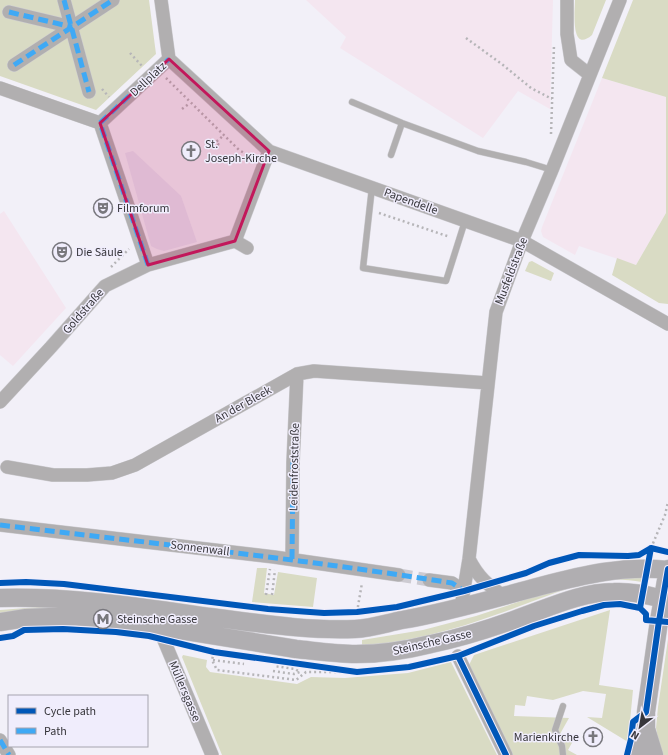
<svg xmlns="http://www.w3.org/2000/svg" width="668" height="755" font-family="'Source Sans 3',sans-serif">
<rect width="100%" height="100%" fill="#f2f0f8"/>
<path fill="#e6e3f2" d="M133,151L181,196L197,242L164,251L157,249L151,246L125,153Z"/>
<path fill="#f4e6f0" d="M306,0H553L550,109L518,91L483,138L340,48L346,37Z
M602,78L666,97V213L636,265L579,246L575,255L543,237L541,231L542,227Z
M4,211L66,308L13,366L0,355V214Z"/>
<path fill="#d9dbc4" d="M0,0H149L156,54L96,110L0,76Z
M575,0H606L592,35C570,54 575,10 575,0Z
M633,0H668V304L659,303L612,275L617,258L636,265L666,213V97L602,78Z
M532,261L554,273L551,281L525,271L529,262Z
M257,568H267L264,593L274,595L278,572L317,578L313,607L252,602Z
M643,576L642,582C630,580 618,579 606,580C569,585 533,602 498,614C454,630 409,642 362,646V640L423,630L476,616L572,584Z
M39,607L69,609L0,616V610Z
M610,610L599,685L633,690L628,742L587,717L602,718L606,694L583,691L553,700L527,696L525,706L515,705L514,716L569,718L560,734L573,741L568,750L577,755H513L469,665L474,655Z
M668,639V755H662L659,745L656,728L658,707Z
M183,655L207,660L206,667L210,672L297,684L311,677L345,678L408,673L451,662L497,755H222L182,657Z"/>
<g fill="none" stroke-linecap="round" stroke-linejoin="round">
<path stroke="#cdcbd2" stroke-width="13" stroke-dasharray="13 6" stroke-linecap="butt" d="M399,575L429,580"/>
<defs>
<path id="lane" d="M352,102L402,123L478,151L526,162L552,170
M391,155L402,123
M372,187L363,268L446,281L465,221
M563,755L562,746L555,730L563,706"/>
<path id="street" d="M64,0L89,92
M161,0L169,59
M567,0V34L571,60L590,75
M9,12L72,27
M169,59L269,151L522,241L668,324
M14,65L113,0
M0,88L100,123
M100,123L148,265
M100,123L169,59
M235,241L269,151
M0,402L51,347L105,286L148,265L235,241L247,248
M7,467L53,475H87L112,473L135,465L297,374L314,371L488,383
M0,525L274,557L399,575
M292,559L293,462L297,374
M469,559C478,577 487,584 503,596
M429,580L452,583L464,591
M461,607L469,559L496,312L522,241L552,170L620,0
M158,626L212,755
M458,656L506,755
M0,740L9,755"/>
<path id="secondary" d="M0,598C70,596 140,607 210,617C258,623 307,631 355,629C371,628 387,623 402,620C449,612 495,598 541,586C583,575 624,565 668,570
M0,622L26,618L73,616L112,619L296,649C316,651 336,654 356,654C382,654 407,650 431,644C465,637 498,626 530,614C557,604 585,592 614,592C633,591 650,596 668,600
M646,729L654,755
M640,755L646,728V712L659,621L668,569"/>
</defs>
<use href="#lane" stroke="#cdccd1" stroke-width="7"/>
<use href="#street" stroke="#cdccd1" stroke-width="14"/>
<use href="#secondary" stroke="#cdccd1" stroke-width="19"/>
<path stroke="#b6b5b8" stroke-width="2.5" stroke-dasharray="2 3" stroke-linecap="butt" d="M466,38L503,65L531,88L552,99
M130,53L142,66
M166,78L239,150L253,158
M102,89L109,97
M182,109L190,103
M551,134L554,45
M219,145L216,142L224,135
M379,213L450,237
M111,267L129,249
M651,548L665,515L668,502
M266,595L270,569
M272,595L275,570
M357,612L362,583
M214,652L212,660L217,670L296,680L306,672H357
M213,660L244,664
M273,671L294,674L300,672L295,669L274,666"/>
<use href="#lane" stroke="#b1afb0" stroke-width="6"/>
<use href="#street" stroke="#b1afb0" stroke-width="13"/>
<use href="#secondary" stroke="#b0aeb1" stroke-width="18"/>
<path stroke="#3fa9f5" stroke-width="5" stroke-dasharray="10 5" stroke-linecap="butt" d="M64,0L89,92
M9,12L72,27
M14,65L113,0
M148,265L100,123L169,59
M0,525C151,543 302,559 452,583L464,591
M292,559L293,462
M0,740L9,755"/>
<defs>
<path id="cycleway" d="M0,583L26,582L64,584L268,609L324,613L357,612L397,607L464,591L526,573L549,563L579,555L628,556L639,555L651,548L668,552
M640,608L651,548
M0,638L13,636L24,630L63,629L116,632L149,636L214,652L357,672L409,667L458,656L534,626L582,611L604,605L620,604L640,608L646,614V620L668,622
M458,656L506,755
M627,755L631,739L633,722L646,712L659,621L668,569"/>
</defs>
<use href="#cycleway" stroke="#f0edfc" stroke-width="8"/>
<use href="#cycleway" stroke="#0057b8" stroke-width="6"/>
</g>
<path fill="#c2185b" fill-opacity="0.2" stroke="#c2185b" stroke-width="3" stroke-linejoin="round" d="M169,59L269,151L235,241L148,265L100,123Z"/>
<defs>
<symbol id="church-ring" viewBox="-11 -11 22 22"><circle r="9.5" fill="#f0edfc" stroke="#78777d" stroke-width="1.5"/><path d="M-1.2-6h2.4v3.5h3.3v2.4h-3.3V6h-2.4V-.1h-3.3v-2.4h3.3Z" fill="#78777d"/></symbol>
<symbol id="theatre-ring" viewBox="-11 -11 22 22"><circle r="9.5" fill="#f0edfc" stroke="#78777d" stroke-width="1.5"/><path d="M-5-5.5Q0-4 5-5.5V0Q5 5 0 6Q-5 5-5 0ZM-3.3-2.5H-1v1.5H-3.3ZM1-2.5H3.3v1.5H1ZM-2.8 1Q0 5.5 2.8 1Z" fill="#78777d"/></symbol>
<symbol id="metro-ring" viewBox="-11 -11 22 22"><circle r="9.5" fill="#f0edfc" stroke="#78777d" stroke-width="1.5"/><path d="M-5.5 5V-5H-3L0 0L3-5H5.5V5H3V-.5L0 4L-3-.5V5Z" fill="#78777d"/></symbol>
</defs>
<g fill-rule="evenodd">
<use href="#church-ring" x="180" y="140" width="22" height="22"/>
<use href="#theatre-ring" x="92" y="197" width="22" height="22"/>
<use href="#theatre-ring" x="51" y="241" width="22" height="22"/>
<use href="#metro-ring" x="92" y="608" width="22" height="22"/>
<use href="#church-ring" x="582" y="726" width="22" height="22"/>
</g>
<g text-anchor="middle" stroke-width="3" stroke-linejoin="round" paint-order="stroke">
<g font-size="12" fill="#37363b" stroke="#f0edfc">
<text transform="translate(148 79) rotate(-43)" y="4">Dellplatz</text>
<text transform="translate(411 201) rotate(20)" y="4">Papendelle</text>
<text transform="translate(511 271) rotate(-69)" y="4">Musfeldstraße</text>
<text transform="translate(83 311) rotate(-49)" y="4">Goldstraße</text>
<text transform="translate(243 404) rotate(-29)" y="4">An der Bleek</text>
<text transform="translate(294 467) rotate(-89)" y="4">Leidenfroststraße</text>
<text transform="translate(200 548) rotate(7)" y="4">Sonnenwall</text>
<text transform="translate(432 642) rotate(-13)" y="4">Steinsche Gasse</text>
<text transform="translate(185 691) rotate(67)" y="4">Müllersgasse</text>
</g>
<g font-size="12" fill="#37363b" stroke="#f0edfc" text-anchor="start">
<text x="205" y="148">St.<tspan x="205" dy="14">Joseph-Kirche</tspan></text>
<text x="117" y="212">Filmforum</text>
<text x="76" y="256">Die Säule</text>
<text x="117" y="623">Steinsche Gasse</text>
<text x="579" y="741" text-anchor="end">Marienkirche</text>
</g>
</g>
<rect x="8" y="695" width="140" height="52" fill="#f0edfc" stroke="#a6a4af"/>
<rect x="16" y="708" width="20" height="6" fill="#0057b8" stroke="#a6a4af"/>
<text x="44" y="715" font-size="12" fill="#37363b">Cycle path</text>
<rect x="16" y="728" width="20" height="6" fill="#3fa9f5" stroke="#a6a4af"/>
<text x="44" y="735" font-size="12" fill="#37363b">Path</text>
<g transform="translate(640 727) rotate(211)" stroke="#f0edfc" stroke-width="3" paint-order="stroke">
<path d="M0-3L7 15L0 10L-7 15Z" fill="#37363b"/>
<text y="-6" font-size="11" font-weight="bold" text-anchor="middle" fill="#37363b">N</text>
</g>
</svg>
